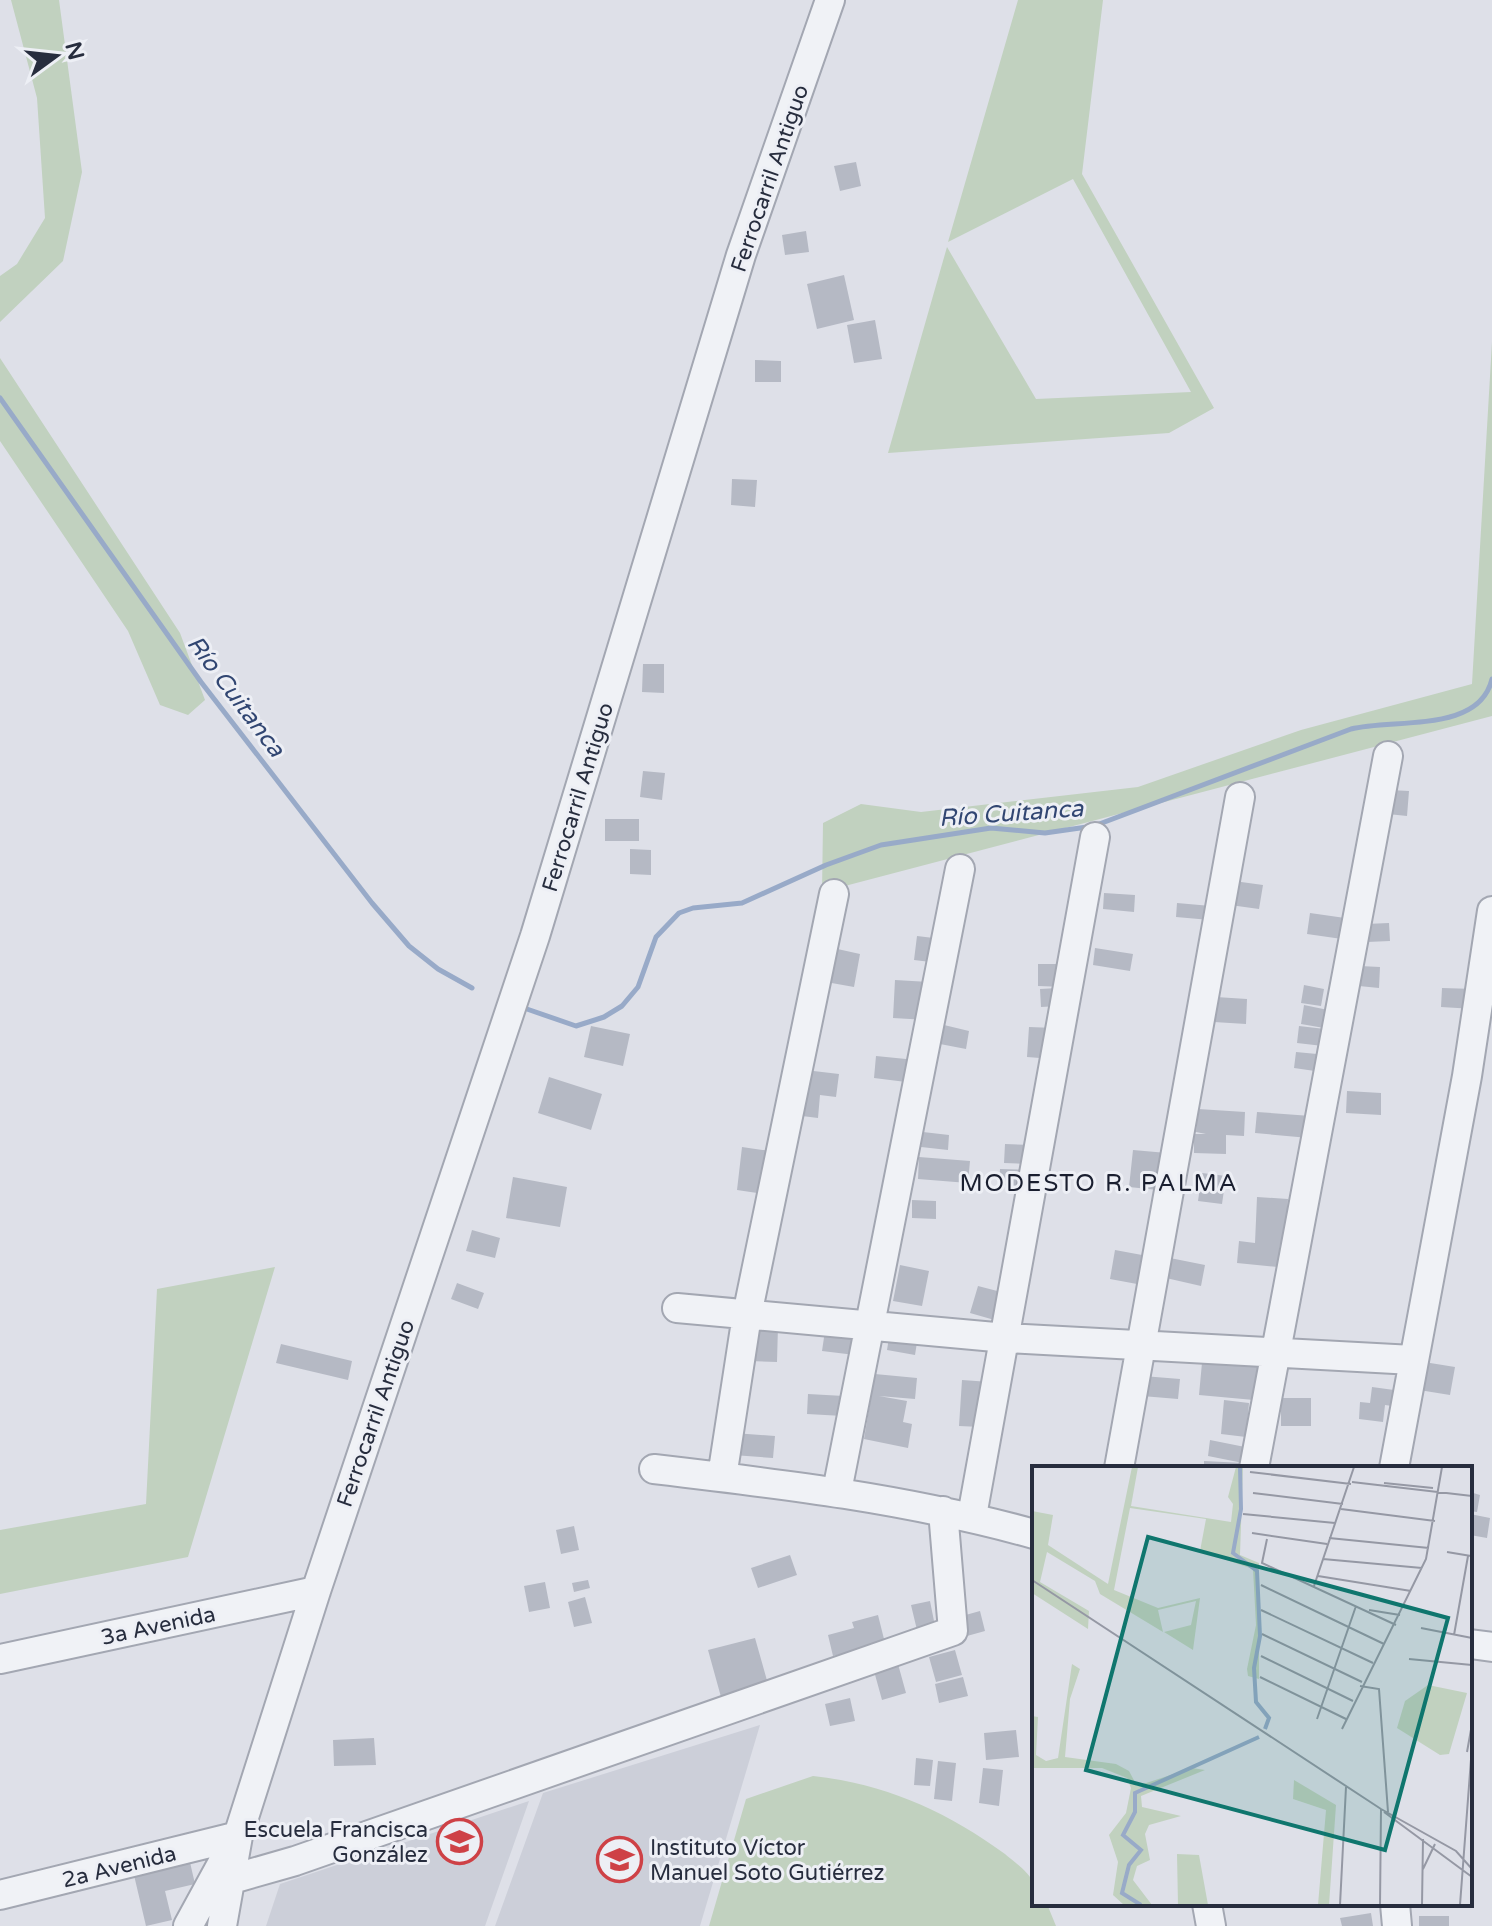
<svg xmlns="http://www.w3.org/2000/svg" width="1492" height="1926" font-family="'Varela Round',sans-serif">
<rect width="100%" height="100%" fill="#dee0e8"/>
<path fill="#cccfd9" d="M760,1725L700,1926H495L543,1793Z
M529,1801L485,1926H266L280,1884Z"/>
<path fill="#c1d1bf" d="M11,0H59L82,172L63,261L0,322V276L17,264L45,218L37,98Z
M1018,0H1103L1082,174L1214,408L1169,433L888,453L947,247L1036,399L1191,392L1073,179L948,242Z
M1492,342V716L822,892L823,823L861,804L921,812L1138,787L1301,730L1472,684Z
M0,358L180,633L205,700L188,715L160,705L128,631L0,441Z
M275,1267L188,1557L0,1594V1530L146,1504L157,1289Z
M813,1776C886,1784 946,1811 1005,1854C1014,1862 1031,1873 1034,1885C1035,1891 1034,1899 1034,1904H1047L1056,1926H709L746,1799Z"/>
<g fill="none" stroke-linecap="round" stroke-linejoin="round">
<path stroke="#98aac8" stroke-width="5" d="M0,398L201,682L372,903L409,946L438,969L472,988
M524,1008L576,1026L604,1017L622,1006L638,987L656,937L679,913L693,908L742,903L826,865L881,845L991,828L1045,833L1094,826L1351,729C1393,718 1479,734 1492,679"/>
</g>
<path fill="#b5b9c4" d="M856,162L861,186L840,191L834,166Z
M806,231L809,252L785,255L782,235Z
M844,275L854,320L817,329L807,284Z
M875,320L882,359L854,363L847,325Z
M755,360L781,361V382H755Z
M732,479L757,480L755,507L731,505Z
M643,664H664V693L642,692Z
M643,771L665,773L662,800L640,797Z
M1390,790L1409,791L1407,816L1388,814Z
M605,819H639V841H605Z
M630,849L651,850V875L630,874Z
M1234,881L1263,885L1259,909L1230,905Z
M1104,893L1135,895L1134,912L1103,909Z
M1177,903L1211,906L1210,920L1176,917Z
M1310,913L1345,918L1342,939L1307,934Z
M1389,923L1390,941L1367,942L1366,924Z
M917,936L942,939L939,963L914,960Z
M833,948L860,954L854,987L826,982Z
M1095,948L1133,954L1130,971L1093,965Z
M1038,964H1065V987L1038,986Z
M1360,966L1380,967L1379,988L1359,986Z
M895,980L929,982L927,1020L893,1018Z
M1304,985L1324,989L1321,1006L1301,1003Z
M1058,988L1059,1006L1041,1007L1040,989Z
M1442,988L1475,989L1474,1009L1441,1007Z
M1216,997L1247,999L1246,1024L1214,1022Z
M1304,1005L1328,1010L1324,1028L1301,1024Z
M944,1025L969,1031L966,1049L940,1044Z
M591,1026L630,1034L623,1066L584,1057Z
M1299,1026L1325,1029L1323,1046L1297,1043Z
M1029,1027L1055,1028L1053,1059L1027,1057Z
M1296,1052L1317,1054L1315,1071L1294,1068Z
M876,1056L916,1060L914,1083L874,1078Z
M805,1070L839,1074L836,1097L820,1095L818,1118L794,1115Z
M549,1077L602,1094L591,1130L538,1113Z
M1347,1091L1381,1093V1115L1346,1113Z
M1198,1109L1245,1112L1244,1136L1226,1135V1154L1194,1153V1134H1206L1196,1132Z
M1257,1112L1311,1116L1309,1138L1255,1133Z
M923,1132L949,1135L948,1150L921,1147Z
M1005,1144L1034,1145V1164L1004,1163Z
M742,1147L777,1152L771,1195L737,1190Z
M1133,1150L1167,1153L1158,1190L1129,1187Z
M919,1157L970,1161L968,1183L918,1179Z
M1000,1169L1030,1170L1029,1186L999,1185Z
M1202,1173L1226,1176L1222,1204L1198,1201Z
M513,1177L567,1187L560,1227L506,1218Z
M1257,1197L1288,1199L1285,1244H1280L1278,1267L1237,1263L1239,1241L1255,1243Z
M912,1200L936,1201V1219L912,1218Z
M472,1230L500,1238L495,1258L466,1251Z
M1115,1250L1142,1255L1137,1284L1110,1279Z
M1170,1258L1205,1265L1201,1286L1166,1278Z
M900,1265L929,1271L922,1306L893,1301Z
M457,1283L484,1293L478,1309L451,1299Z
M978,1286L1005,1293L998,1321L970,1313Z
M826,1324L858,1328L855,1355L822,1351Z
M750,1325L778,1326L777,1362L748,1361Z
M890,1331L918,1336L915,1355L887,1350Z
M281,1344L352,1361L348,1380L276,1363Z
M1203,1352L1258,1357L1254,1400L1199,1395Z
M1424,1362L1455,1367L1450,1395L1419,1390Z
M875,1374L917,1378L915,1399L879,1396L907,1401L903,1422L912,1424L908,1448L864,1439Z
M1143,1376L1180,1379L1178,1399L1142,1396Z
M962,1380L990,1382L981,1427L959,1426Z
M1372,1387L1394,1390L1392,1406L1385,1405L1383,1422L1359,1419L1360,1402L1370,1403Z
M808,1394L844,1396L843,1416L807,1414Z
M1281,1398H1311V1426H1281Z
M1224,1400L1249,1403L1246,1437L1221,1434Z
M734,1433L775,1436L773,1458L733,1455Z
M1210,1440L1245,1447L1243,1463L1208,1456Z
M1204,1461L1243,1463L1242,1468H1204Z
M1470,1492L1480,1495L1477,1512L1470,1511Z
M1470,1514L1490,1518L1487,1538L1470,1535Z
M574,1526L579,1550L561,1554L556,1530Z
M790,1555L797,1575L758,1588L751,1568Z
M588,1580L590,1588L574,1592L572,1583Z
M545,1582L550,1608L529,1612L524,1586Z
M585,1597L592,1623L574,1627L568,1602Z
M930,1601L935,1626L917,1630L911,1605Z
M980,1611L985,1631L967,1636L962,1616Z
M878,1615L885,1643L833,1656L828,1635L854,1628L852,1622Z
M755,1638L768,1684L721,1697L708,1650Z
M955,1650L962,1675L936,1682L929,1657Z
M898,1664L906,1693L882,1700L874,1671Z
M963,1677L968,1696L939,1703L935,1684Z
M850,1698L855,1721L830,1726L825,1704Z
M1016,1730L1019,1757L986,1760L984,1733Z
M374,1738L376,1765L334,1766L333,1740Z
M916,1758L933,1760L930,1786L914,1785Z
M938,1761L956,1763L952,1801L934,1799Z
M983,1768L1003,1770L999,1806L979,1803Z
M189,1858L195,1884L165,1891L172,1920L146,1926L133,1871Z
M1371,1913L1373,1926H1342L1340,1918Z
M1419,1916H1449V1926H1419Z"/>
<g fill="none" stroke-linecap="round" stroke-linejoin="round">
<defs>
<path id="minor" d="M677,1308L1006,1338L1413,1360
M1119,1468L1240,797
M1254,1468L1388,756
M1394,1468L1467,1076L1492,911
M654,1469C782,1484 909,1499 1034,1534
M722,1477L747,1315L834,894
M837,1491L960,869
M972,1516L1095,837
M1470,1644L1492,1647
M0,1659L316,1591
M232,1879L295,1861L953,1631L943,1511
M0,1895L238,1836
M1207,1904L1211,1926
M1395,1904L1397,1926
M188,1926L229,1851
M222,1926L238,1836L316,1591L535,936L741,255L830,0"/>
</defs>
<use href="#minor" stroke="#a3a7b2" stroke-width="32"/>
<use href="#minor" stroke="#f0f2f6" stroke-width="28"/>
</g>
<defs>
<symbol id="school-ring" viewBox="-11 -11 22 22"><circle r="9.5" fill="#edeff5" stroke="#ce4146" stroke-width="1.5"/><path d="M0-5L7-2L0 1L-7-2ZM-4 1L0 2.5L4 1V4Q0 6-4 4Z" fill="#ce4146"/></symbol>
</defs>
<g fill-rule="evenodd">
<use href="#school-ring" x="434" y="1816" width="51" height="51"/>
<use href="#school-ring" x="594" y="1834" width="51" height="51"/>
</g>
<g text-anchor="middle" stroke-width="6" stroke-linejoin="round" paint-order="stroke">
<g font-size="22" fill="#272d3e" stroke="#edeff5">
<text transform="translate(769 178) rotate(-71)" y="8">Ferrocarril Antiguo</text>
<text transform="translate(577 797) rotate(-73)" y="8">Ferrocarril Antiguo</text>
<text transform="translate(375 1413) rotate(-71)" y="8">Ferrocarril Antiguo</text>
<text transform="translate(158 1625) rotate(-12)" y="8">3a Avenida</text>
<text transform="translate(119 1866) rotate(-14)" y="8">2a Avenida</text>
</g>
<g font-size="22" fill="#272d3e" stroke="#edeff5" text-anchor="end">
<text x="428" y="1837">Escuela Francisca<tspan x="428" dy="25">González</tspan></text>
<text x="650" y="1855" text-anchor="start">Instituto Víctor<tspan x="650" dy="25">Manuel Soto Gutiérrez</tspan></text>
</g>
<g font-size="24" font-style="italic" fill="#314672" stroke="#edeff5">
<text transform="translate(236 696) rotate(53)" y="8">Río Cuitanca</text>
<text transform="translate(1011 813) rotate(-4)" y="8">Río Cuitanca</text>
</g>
<g font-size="24" letter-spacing="2" fill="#191e2f" stroke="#edeff5">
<text x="1099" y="1191">MODESTO R. PALMA</text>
</g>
</g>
<g transform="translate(1032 1466)">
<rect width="440" height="440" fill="#dee0e8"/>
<path d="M100,1H106L99,40L199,56L201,38L196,31L204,1H211L208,89L227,97V213L216,210L215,203L224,159L221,103L168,85L174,53L98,42L82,124L126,142L168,132L161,184L132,166L159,159L164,135L126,144L131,166L68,128L63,115L15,86L8,116L57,145L56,163L0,127V45L21,49L16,79L76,118ZM40,198L48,203L38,233L33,291L84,298L97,305L105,320L160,302L173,304L109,330L110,341L149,350L117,359L113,368L118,394L105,400L101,414L120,439H92L81,429L86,396L77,369L94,347L99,322L95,312L70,302H0V250L6,251L4,289L14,295L26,292ZM396,219L435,227L417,288L408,289L365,262L373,235ZM262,314L304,339L297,439H286L294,344L261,333ZM145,388L167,389L176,439H146Z" fill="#c1d1bf"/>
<path fill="none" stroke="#98aac8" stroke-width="4" d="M208,1L209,43L201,87L225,105L228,170L222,202L224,236L237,252L233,263M109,439L90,427L97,399L109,384L91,369L103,346V327L227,271"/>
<path fill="none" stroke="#9598a4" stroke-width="2" d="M218,6L319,18M320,16L440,30M352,17L401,22M221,27L311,38M309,43L403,55M211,48L303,57M220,67L295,78M297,72L397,82M235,73L230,97L364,159M415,86L439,90M291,93L390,102M286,110L379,125M0,114L349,343L424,385L440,403M229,119L352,178M282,120L322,1M229,144L341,197M337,144L368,149M389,162L440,172M230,168L330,216M422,169L436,90M229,190L321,235M377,193L440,199M228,211L314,253M328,220L347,223L356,346M285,253L324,140M310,263L394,93L410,1M435,286L440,258M352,346L440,411M391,403L403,378M308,439L314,321M348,439L349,343M390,439L391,373M428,439L440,280"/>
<path fill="#0f766e" fill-opacity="0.15" stroke="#0f766e" stroke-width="4" d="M116,71L416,152L353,384L54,304Z"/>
<rect width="440" height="440" fill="none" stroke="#272d3e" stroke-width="4"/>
</g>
<g transform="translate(56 56) rotate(75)" stroke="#edeff5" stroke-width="6" paint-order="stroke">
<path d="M0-6L14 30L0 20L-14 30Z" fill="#272d3e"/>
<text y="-12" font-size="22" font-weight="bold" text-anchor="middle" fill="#272d3e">N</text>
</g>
</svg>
